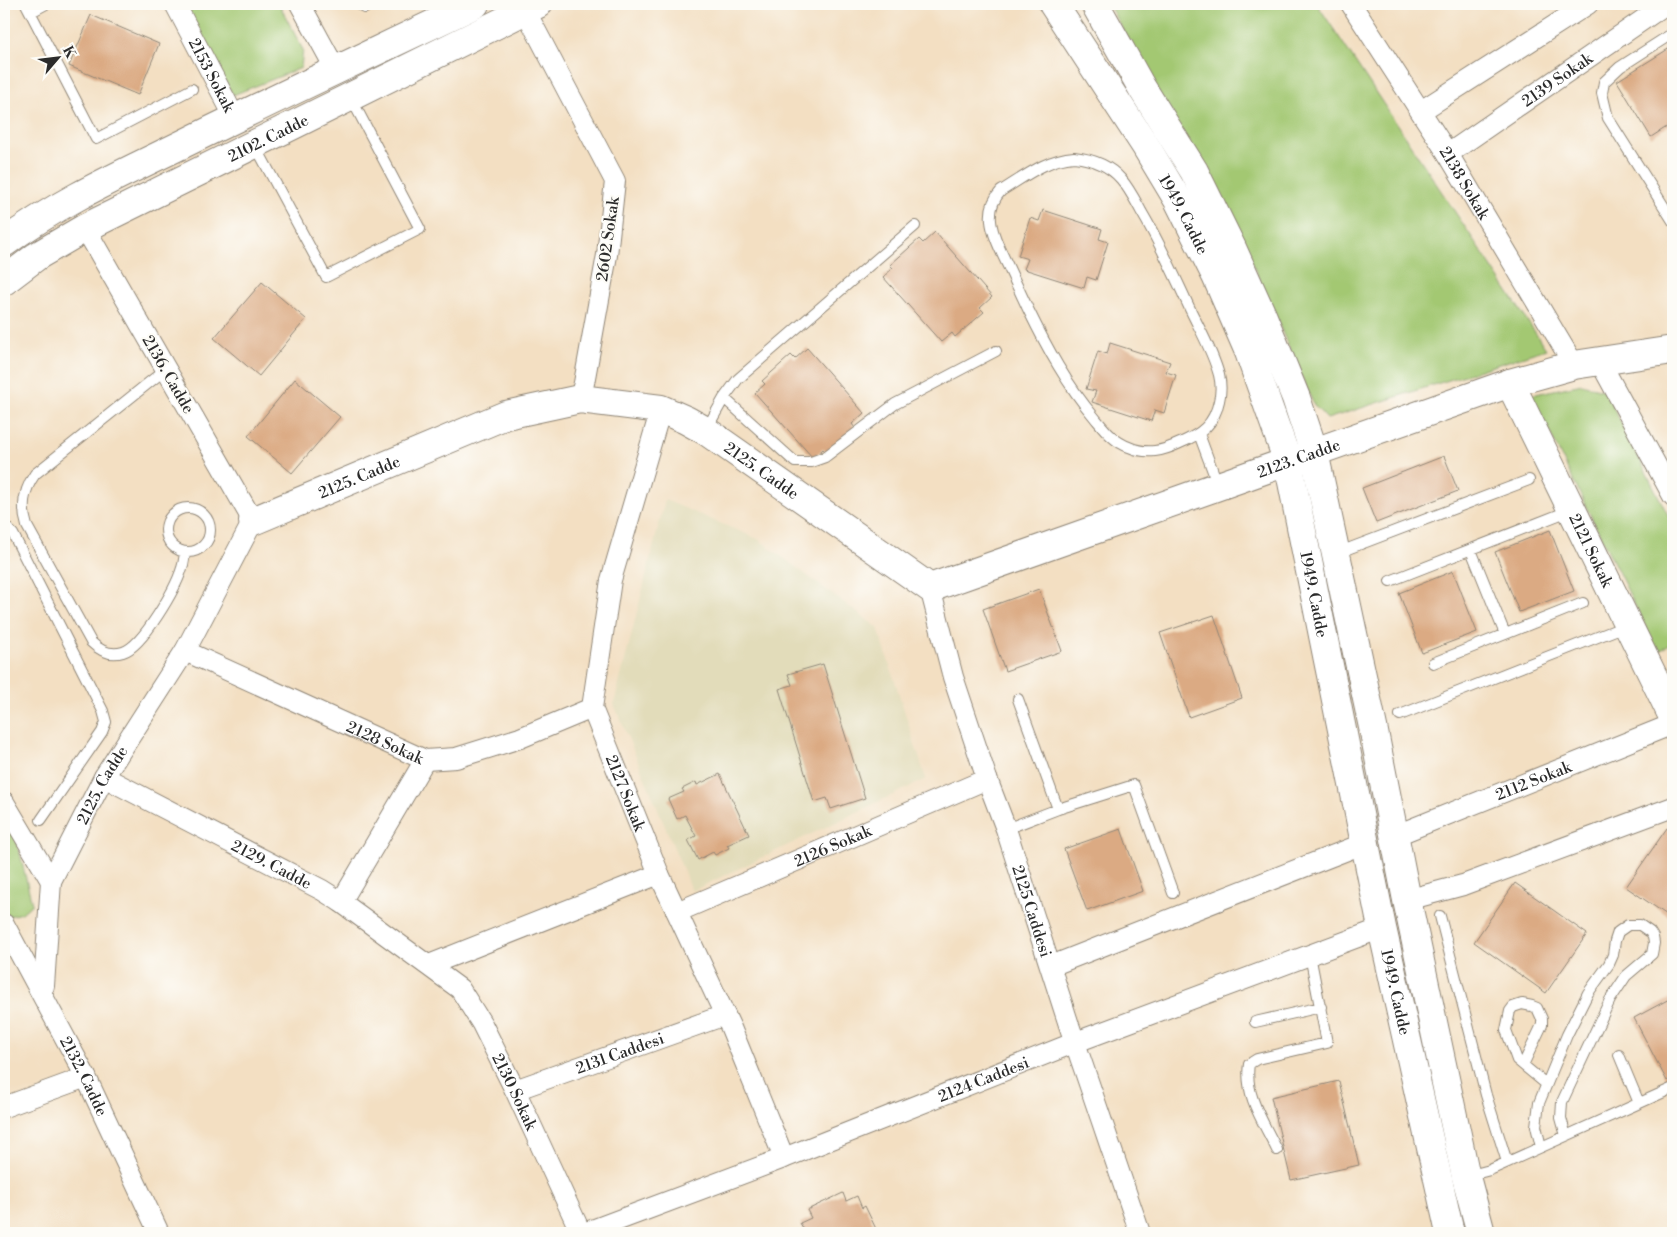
<svg xmlns="http://www.w3.org/2000/svg" width="1677" height="1237" font-family="'Libre Bodoni',serif">
<rect width="100%" height="100%" fill="#fdfcf7"/>
<filter id="ink" filterUnits="userSpaceOnUse"><feTurbulence type="fractalNoise" baseFrequency=".02" numOctaves="2"/><feDisplacementMap in="SourceGraphic" scale="10" xChannelSelector="R" yChannelSelector="G"/><feConvolveMatrix kernelMatrix="1 2 1 2 8 2 1 2 1" color-interpolation-filters="sRGB"/></filter>
<filter id="wash" filterUnits="userSpaceOnUse"><feTurbulence type="fractalNoise" baseFrequency=".0096" numOctaves="4" result="noise"/><feDisplacementMap in="SourceGraphic" scale="20" xChannelSelector="R" yChannelSelector="G"/><feGaussianBlur stdDeviation="1.12" result="paint"/><feColorMatrix in="noise" values="0 0 0 0 0 0 0 0 0 0 0 0 0 0 0 0 0 1.4 0 .05"/><feComposite in="paint" operator="in"/></filter>
<g filter="url(#wash)">
<rect width="100%" height="100%" fill="#f3dfc2"/>
<path fill="#e2dcba" d="M665,500L758,539L878,628L926,779L692,891L614,704Z"/>
<path fill="#a3c872" stroke="#677a4e" d="M179,4H279L303,50L301,68L233,95Z
M1108,4H1317L1546,349L1327,419L1314,405L1246,249Z
M1582,384L1605,391L1673,525V648L1671,644L1658,652L1531,395Z
M4,818L17,841L32,904L22,913L5,917L4,914Z"/>
<g id="blocks">
<path fill="#dbaa83" d="M91,15L159,44L138,95L69,66Z
M1673,46V123L1651,137L1617,81Z
M1043,210L1102,229L1099,239L1108,242L1096,280L1087,277L1084,288L1024,269L1028,259L1018,256L1030,218L1039,221Z
M935,232L992,297L980,308L984,312L955,337L952,333L941,342L883,277L893,268L890,265L919,239L923,243Z
M262,282L306,319L259,376L214,338Z
M1110,343L1170,362L1166,372L1176,375L1164,413L1155,410L1151,421L1092,402L1096,391L1086,389L1098,351L1107,354Z
M807,348L864,413L852,424L855,428L827,453L823,449L813,458L755,393L765,384L762,381L791,355L795,359Z
M295,379L340,417L292,473L248,436Z
M1444,456L1458,491L1376,523L1362,488Z
M1550,530L1574,591L1519,612L1495,552Z
M1453,571L1477,632L1422,653L1399,593Z
M1039,589L1062,651L1005,671L983,609Z
M1214,615L1242,698L1189,717L1160,633Z
M823,664L865,798L831,809L827,798L814,802L779,689L792,685L788,674Z
M720,774L749,835L727,845L729,848L715,855L713,852L698,860L688,840L696,836L685,815L677,819L668,799L684,792L682,789L696,782L697,785Z
M1667,828L1673,832V919L1626,887Z
M1121,829L1143,891L1087,911L1064,849Z
M1515,883L1587,934L1546,993L1474,942Z
M1673,997V1077L1667,1081L1634,1018Z
M1339,1081L1359,1165L1291,1180L1271,1097Z
M843,1193L846,1201L857,1196L862,1208L865,1206L877,1231L873,1233H806L800,1223L811,1218L807,1210Z"/>
</g>
</g>
<g filter="url(#ink)">
<use href="#blocks" fill-opacity="0" stroke="#8f8576" stroke-width="1"/>
<g fill="none" stroke-linecap="round" stroke-linejoin="round">
<defs>
<path id="lane" d="M26,4L96,139L192,89
M359,4L365,8
M31,12L46,4
M1673,33L1620,67L1604,82L1602,93L1608,118L1673,221
M255,145L326,277L420,229L351,98
M1074,157C1092,159 1109,165 1121,179C1129,188 1135,200 1141,211C1160,243 1175,276 1190,309C1200,330 1213,352 1219,375C1221,383 1221,393 1219,401C1214,425 1201,434 1180,443C1163,451 1147,455 1129,447C1114,442 1105,430 1095,418C1067,385 1047,348 1028,309C1021,294 1014,279 1007,264C996,241 980,213 1001,191C1024,177 1046,159 1074,157Z
M166,369L35,474C23,491 21,507 27,526L91,642C100,651 110,656 123,652C143,646 176,588 182,568C184,563 184,558 185,553
M724,398L795,462H811L825,457L895,404L996,351
M706,430L724,398L738,379L915,226
M1199,434L1218,485
M166 530a22 22 0 1 1 44 0a22 22 0 1 1-44 0Z
M4,525L13,534L103,711L106,722L102,732L41,820
M1471,550L1505,634
M1337,553L1529,480
M1390,581L1571,510
M1433,663L1583,603
M1018,699L1058,809
M1400,715L1628,625
M1006,829L1058,809L1134,785L1173,893
M1440,916L1486,1095L1507,1162
M1255,1022L1321,1007
M1619,1055L1639,1103
M1523,1065L1542,1025V1019L1537,1008L1532,1006L1522,1004L1513,1007L1510,1011L1506,1030L1517,1060L1546,1084
M1541,1147L1536,1126L1539,1103L1567,1035L1588,993L1609,964L1613,955L1615,941L1618,932L1628,925H1640L1650,932L1653,937L1654,943L1652,954L1626,976L1610,1000L1562,1102L1561,1118L1566,1136
M1277,1150C1264,1123 1244,1095 1249,1064L1257,1059L1327,1043L1310,955
M1467,1176L1490,1170L1673,1088"/>
<g id="street">
<path id="s1" d="M175,4L235,118"/>
<path d="M300,4L336,70"/>
<path id="s2" d="M1351,4L1448,154L1574,365"/>
<path d="M525,10L615,181L607,255L584,383L580,399"/>
<path d="M1421,111L1588,4"/>
<path id="s3" d="M1448,154L1666,4"/>
<path d="M1599,360L1673,496"/>
<path id="s4" d="M661,409L611,580L592,708L659,874L731,1028L784,1158"/>
<path id="s5" d="M930,588L953,677L987,779L1006,829L1069,1025L1140,1233"/>
<path id="s6" d="M185,651L425,760L456,758L520,738L592,708"/>
<path id="s7" d="M104,777L322,890L341,902L460,989L482,1024L515,1090L581,1233"/>
<path d="M4,802L51,881"/>
<path id="s8" d="M1394,836L1673,724"/>
<path d="M1407,900L1463,885L1673,807"/>
<path d="M341,902L425,760"/>
<path id="s9" d="M677,912L987,779"/>
<path id="s10" d="M4,924L86,1077L159,1233"/>
<path d="M429,965L659,874"/>
<path d="M1051,966L1365,843"/>
<path id="s11" d="M41,990L44,986L51,881L104,777L185,651L253,521L85,228"/>
<path id="s12" d="M515,1090L725,1015"/>
<path d="M4,1107L86,1077"/>
<path id="s13" d="M584,1233L784,1158L1076,1042L1382,928"/>
</g>
<g id="secondary">
<path id="s14" d="M1053,4L1145,145L1178,200L1216,276L1249,352L1288,462L1382,928L1450,1233"/>
<path d="M1095,4L1142,88L1194,171L1232,248L1263,317L1296,398L1314,452L1373,727L1407,900L1466,1177L1481,1233"/>
<path d="M4,243C60,201 124,173 187,142C282,95 379,50 475,4"/>
<path id="s15" d="M4,281L37,256L85,228L538,4"/>
<path id="s16" d="M1510,383L1673,717"/>
<path id="s17" d="M253,521L506,415L580,399L661,409L686,420L706,431L930,588L1510,383L1574,365L1673,350"/>
</g>
</defs>
<use href="#lane" stroke="#8f8576" stroke-width="12"/>
<use href="#street" stroke="#8f8576" stroke-width="22"/>
<use href="#secondary" stroke="#8f8576" stroke-width="30"/>
<use href="#lane" stroke="#fff" stroke-width="10"/>
<use href="#street" stroke="#fff" stroke-width="20"/>
<use href="#secondary" stroke="#fff" stroke-width="28"/>
</g>
</g>
<g text-anchor="middle" stroke-width="4.5" stroke-linejoin="round" paint-order="stroke">
<g font-size="16" fill="#2b2b2b" stroke="#fdfcf7">
<text dy="6" stroke="none"><textPath href="#s1" startOffset="80">2153 Sokak</textPath></text>
<text dy="6" stroke="none"><textPath href="#s3" startOffset="132">2139 Sokak</textPath></text>
<text dy="6" stroke="none"><textPath href="#s15" startOffset="301">2102. Cadde</textPath></text>
<text dy="6" stroke="none"><textPath href="#s2" startOffset="212">2138 Sokak</textPath></text>
<text dy="6" stroke="none"><textPath href="#s14" startOffset="248">1949. Cadde</textPath></text>
<text transform="translate(607 239) rotate(-82)" y="6">2602 Sokak</text>
<text transform="translate(169 374) rotate(60)" y="6">2136. Cadde</text>
<text dy="6" stroke="none"><textPath href="#s17" startOffset="1146">2123. Cadde</textPath></text>
<text dy="6" stroke="none"><textPath href="#s17" startOffset="550">2125. Cadde</textPath></text>
<text dy="6" stroke="none"><textPath href="#s17" startOffset="115">2125. Cadde</textPath></text>
<text dy="6" stroke="none"><textPath href="#s16" startOffset="186">2121 Sokak</textPath></text>
<text dy="6" stroke="none"><textPath href="#s14" startOffset="652">1949. Cadde</textPath></text>
<text dy="6" stroke="none"><textPath href="#s6" startOffset="220">2128 Sokak</textPath></text>
<text dy="6" stroke="none"><textPath href="#s8" startOffset="150">2112 Sokak</textPath></text>
<text dy="6" stroke="none"><textPath href="#s11" startOffset="219">2125. Cadde</textPath></text>
<text dy="6" stroke="none"><textPath href="#s4" startOffset="399">2127 Sokak</textPath></text>
<text dy="6" stroke="none"><textPath href="#s9" startOffset="169">2126 Sokak</textPath></text>
<text dy="6" stroke="none"><textPath href="#s7" startOffset="189">2129. Cadde</textPath></text>
<text dy="6" stroke="none"><textPath href="#s5" startOffset="339">2125 Caddesi</textPath></text>
<text dy="6" stroke="none"><textPath href="#s14" startOffset="1058">1949. Cadde</textPath></text>
<text dy="6" stroke="none"><textPath href="#s12" startOffset="111">2131 Caddesi</textPath></text>
<text dy="6" stroke="none"><textPath href="#s10" startOffset="172">2132. Cadde</textPath></text>
<text dy="6" stroke="none"><textPath href="#s13" startOffset="428">2124 Caddesi</textPath></text>
<text dy="6" stroke="none"><textPath href="#s7" startOffset="532">2130 Sokak</textPath></text>
</g>
</g>
<rect width="1677" height="1237" fill="none" stroke="#fdfcf7" stroke-width="20"/>
<g transform="translate(58 58) rotate(62)" stroke="#fdfcf7" stroke-width="4" paint-order="stroke">
<path d="M0-4L9 19L0 12L-9 19Z" fill="#2b2b2b"/>
<text y="-8" font-size="14" font-weight="bold" text-anchor="middle" fill="#2b2b2b">K</text>
</g>
</svg>
